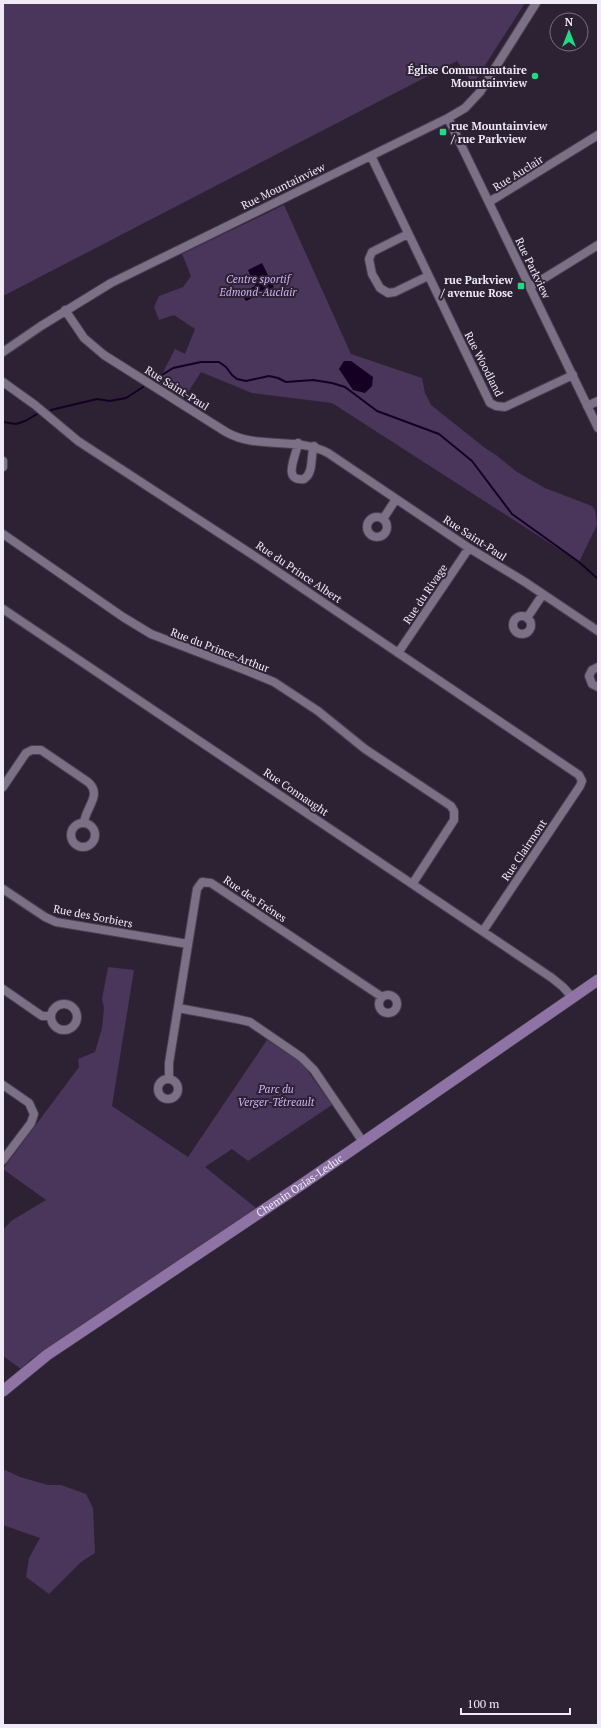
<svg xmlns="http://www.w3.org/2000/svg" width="601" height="1728" font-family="'PT Serif',serif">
<rect width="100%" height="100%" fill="#2c2234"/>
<path fill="#4a355b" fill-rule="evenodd" d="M3,3H525L473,84L457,61L3,296Z
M284,205L351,354L422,378L425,393L431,405L485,448L496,455L517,472L545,488L592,506L595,510L597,525L579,562L332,403L252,393L201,372L183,400L158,382L175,349L185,354L195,329L174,315L159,320L154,307L159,296L183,287L191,276L182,254ZM344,361H350L373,377Z
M108,967L134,970L112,1106L188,1157L267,1040L302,1063L332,1105L248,1161L232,1149L205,1167L256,1208L30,1360L21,1369L3,1356V1230L11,1221L46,1200L3,1169L79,1067L78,1059L95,1052L102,1028L104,1008L102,999Z
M3,1469L20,1477L48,1485H61L86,1494L93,1508L95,1553L81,1562L49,1594L26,1577L29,1558L40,1538L3,1525Z"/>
<path fill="#150024" d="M262,263L274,287L246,301L241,293L255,286L248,270Z
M344,361H351L373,377L372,386L365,393L353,390L339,369Z"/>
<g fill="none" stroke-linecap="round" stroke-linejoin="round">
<path stroke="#150024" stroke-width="2" d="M154,380L173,368L201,362H219L226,367L232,375L237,379L246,381L269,376L278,378L286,382L313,380L332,383L345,387L377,411L439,434L472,461L512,514L579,562L598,579
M51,410L97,399L110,401L126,398L143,387
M3,422L16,424L25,421L37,414"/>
<defs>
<path id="street" d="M448,118L598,428
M371,156L490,403L496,406L505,407L573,375
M489,202L598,135
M408,234L372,252L369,259L372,274L380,288L388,293L395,292L428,276
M530,287L598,245
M65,310L84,338L104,355L226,432C257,450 296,436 328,453L469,548L525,582L598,631
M3,352L41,326L111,283L448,118L465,108L480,92L536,3
M3,382L35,405L78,441L262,561L579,775L582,781L580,786L483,931
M587,406L598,401
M298,443C297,454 281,482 304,479C314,473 310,457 314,446
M3,461V467
M367 527a10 10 0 1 1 20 0a10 10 0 1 1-20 0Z
M383,519L396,499
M3,534L123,617L151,634L245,670L274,682L318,711L365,749L451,806L454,811V820L413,883
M3,609L552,978L563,987L573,998
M513 625a9 9 0 1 1 18 0a9 9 0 1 1-18 0Z
M527,618L543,594
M398,653L469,548
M598,667L592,670L589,676L592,684L598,687
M3,787L26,753L32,750H41L88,782C103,795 85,808 84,823
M71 835a12 12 0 1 1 24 0a12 12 0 1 1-24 0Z
M3,889L45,917L56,922L188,944
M3,989L42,1016H51
M379 1004a9 9 0 1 1 18 0a9 9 0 1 1-18 0Z
M51 1017a13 13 0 1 1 26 0a13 13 0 1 1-26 0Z
M178,1008L237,1019L250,1022L301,1057L314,1070L363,1142
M169,1078V1063L197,889L202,882L211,883L382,997
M158 1089a10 10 0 1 1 20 0a10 10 0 1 1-20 0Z
M3,1085L29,1103L34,1114L31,1123L3,1160"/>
<g id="secondary">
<path id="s1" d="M3,1391L47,1355L304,1183L598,980"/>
</g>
</defs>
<use href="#street" stroke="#494151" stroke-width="10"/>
<use href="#secondary" stroke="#494151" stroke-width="12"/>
<use href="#street" stroke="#7b7086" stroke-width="8"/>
<use href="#secondary" stroke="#8e73a4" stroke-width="11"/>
</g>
<g fill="#25d886" stroke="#2c2234" stroke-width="1.5">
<circle cx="535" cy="76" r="4"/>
<rect x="439" y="128" width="8" height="8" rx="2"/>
<rect x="517" y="282" width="8" height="8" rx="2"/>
</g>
<g text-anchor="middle" stroke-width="4" stroke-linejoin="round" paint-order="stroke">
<g font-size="11" font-weight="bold" fill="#f0eaf7" stroke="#2c2234" text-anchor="end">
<text x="527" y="74">Église Communautaire<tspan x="527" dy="13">Mountainview</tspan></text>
<text x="451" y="130" text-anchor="start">rue Mountainview<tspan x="451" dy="13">/ rue Parkview</tspan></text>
<text x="513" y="284">rue Parkview<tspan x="513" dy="13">/ avenue Rose</tspan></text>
</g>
<g font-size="11" fill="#f0eaf7" stroke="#2c2234">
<text transform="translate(518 173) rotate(-32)" y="4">Rue Auclair</text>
<text transform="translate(283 186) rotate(-26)" y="4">Rue Mountainview</text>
<text transform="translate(533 268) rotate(64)" y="4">Rue Parkview</text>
<text transform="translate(484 364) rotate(63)" y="4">Rue Woodland</text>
<text transform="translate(177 388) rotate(32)" y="4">Rue Saint-Paul</text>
<text transform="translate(475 538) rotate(33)" y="4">Rue Saint-Paul</text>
<text transform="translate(299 572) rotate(34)" y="4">Rue du Prince Albert</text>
<text transform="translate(425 594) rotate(-56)" y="4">Rue du Rivage</text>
<text transform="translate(220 650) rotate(21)" y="4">Rue du Prince-Arthur</text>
<text transform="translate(296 792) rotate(34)" y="4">Rue Connaught</text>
<text transform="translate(524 850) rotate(-56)" y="4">Rue Clairmont</text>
<text transform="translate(255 899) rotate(34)" y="4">Rue des Frénes</text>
<text transform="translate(93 916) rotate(11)" y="4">Rue des Sorbiers</text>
<text dy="4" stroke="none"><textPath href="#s1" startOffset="361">Chemin Ozias-Leduc</textPath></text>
</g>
<g font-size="11" font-style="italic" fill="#d4b0f4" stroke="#2c2234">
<text x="258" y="283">Centre sportif<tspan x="258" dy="13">Edmond-Auclair</tspan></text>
<text x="276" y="1093">Parc du<tspan x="276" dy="13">Verger-Tétreault</tspan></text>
</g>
</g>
<rect width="601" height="1728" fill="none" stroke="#f0eaf7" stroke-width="8"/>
<g transform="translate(569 32)"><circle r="19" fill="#2c2234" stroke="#7a7282"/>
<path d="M0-3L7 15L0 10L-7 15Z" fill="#25d886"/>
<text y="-6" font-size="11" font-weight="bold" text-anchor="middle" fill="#f0eaf7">N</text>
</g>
<path d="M461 1708v6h109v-6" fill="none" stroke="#f0eaf7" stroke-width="2"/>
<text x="467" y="1708" font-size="12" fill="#f0eaf7" stroke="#2c2234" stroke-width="3" paint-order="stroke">100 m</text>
</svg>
